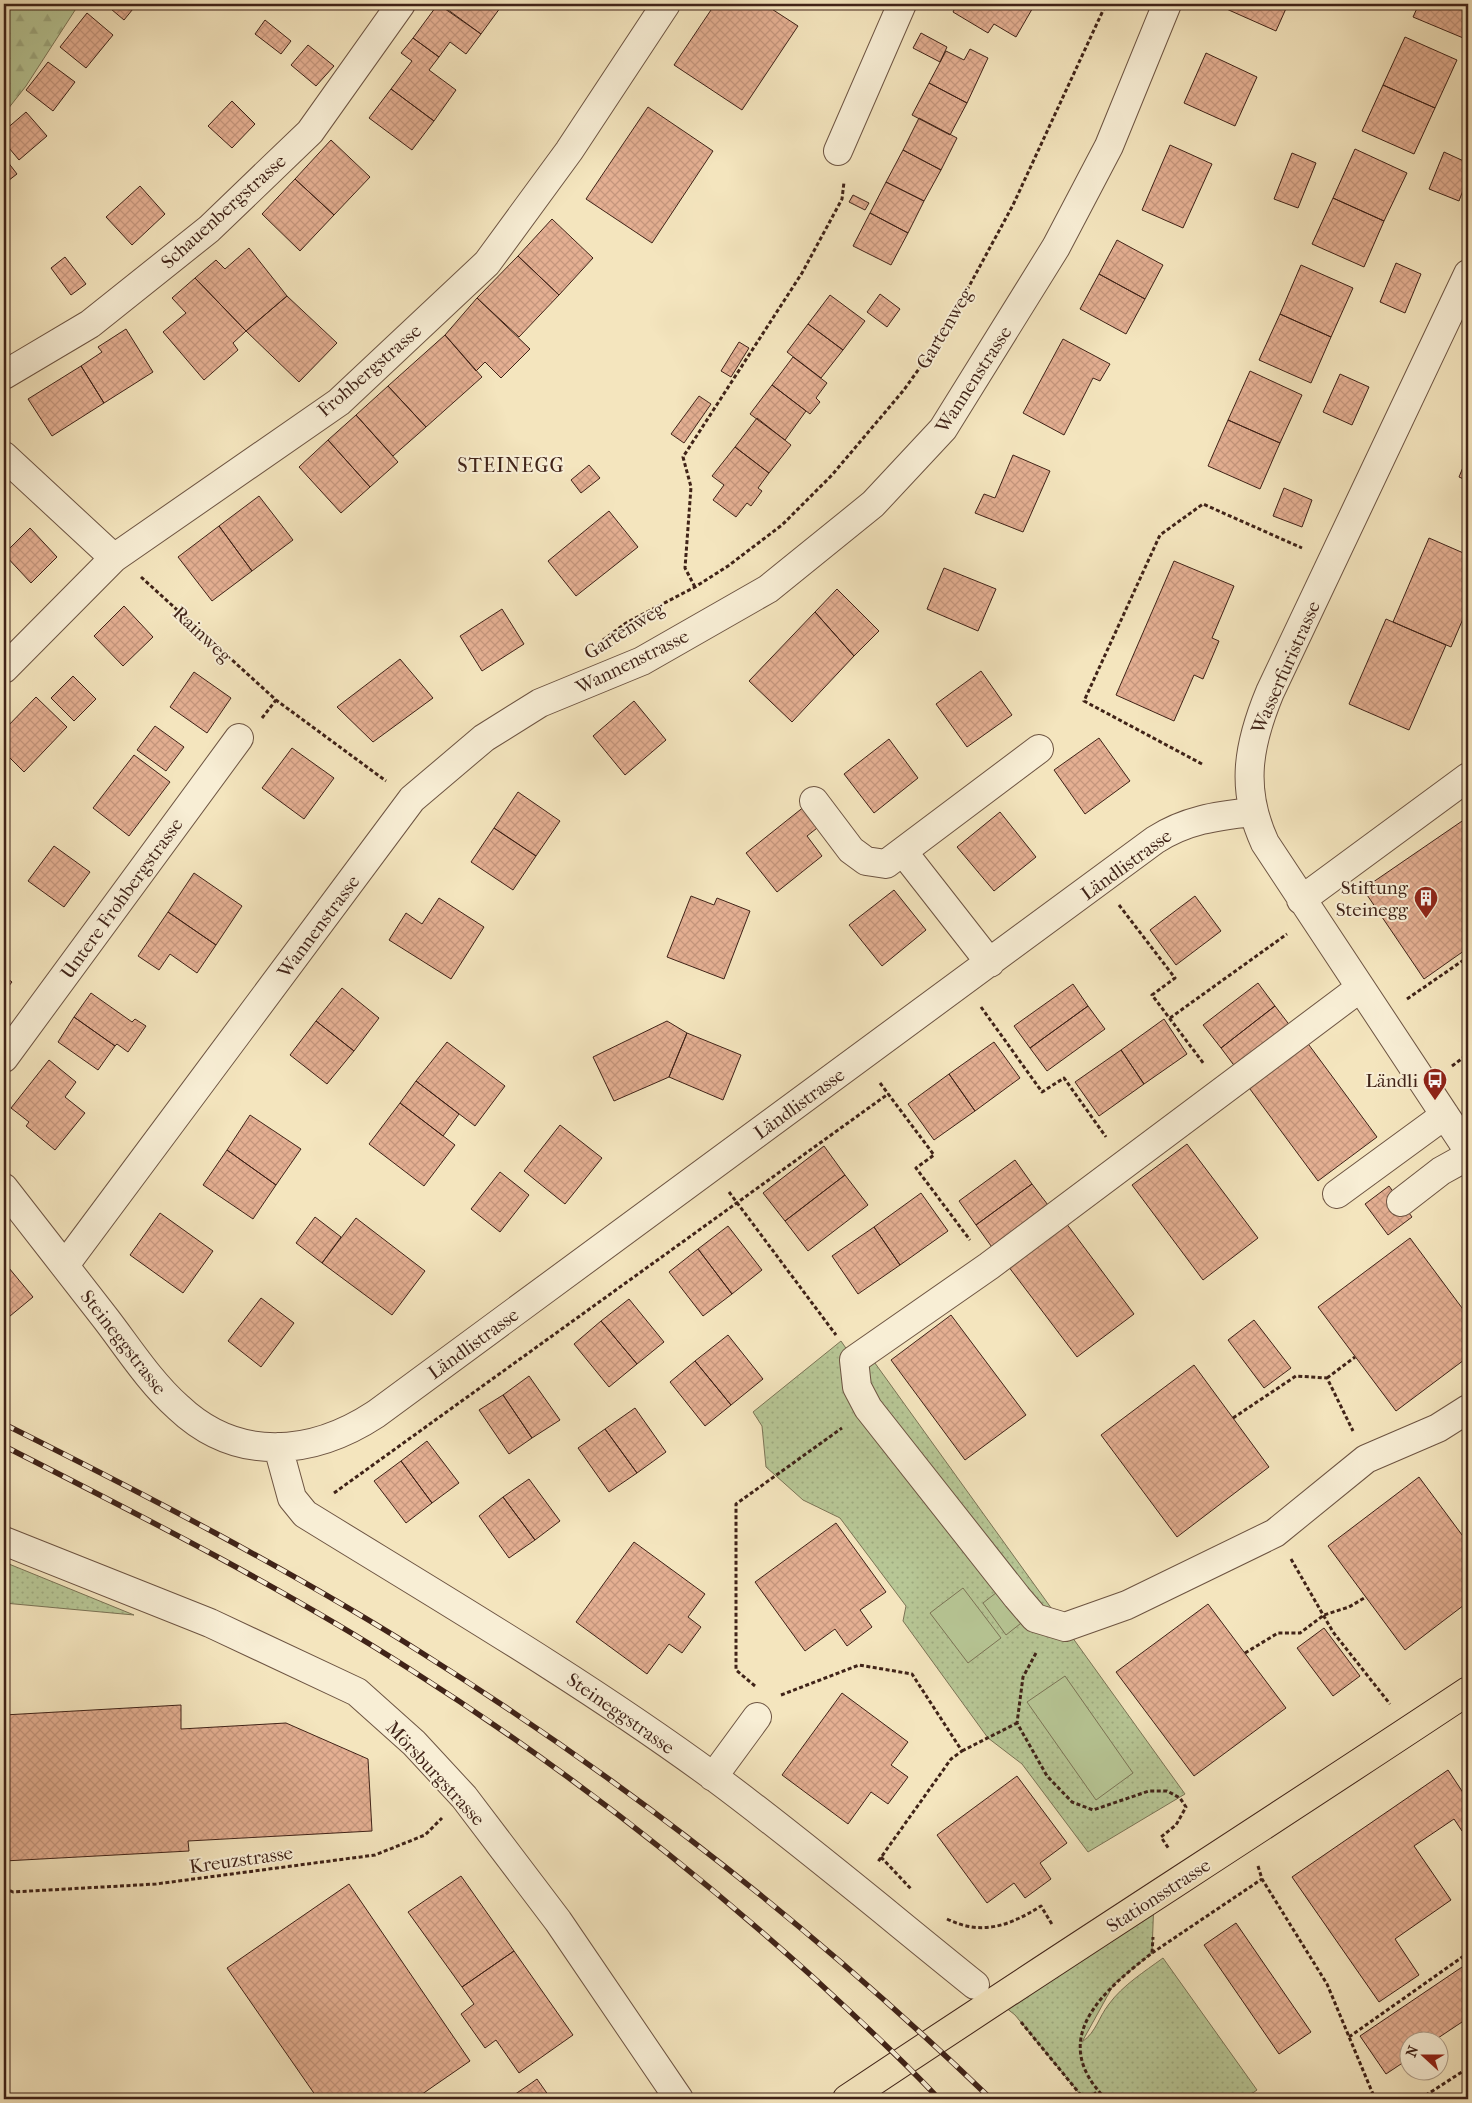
<svg xmlns="http://www.w3.org/2000/svg" width="1472" height="2103" font-family="'IM FELL French Canon',serif">
<defs>
<pattern id="grass-dots" width="8" height="8" patternUnits="userSpaceOnUse" patternTransform="scale(1.25)"><rect width="8" height="8" fill="#b7c695"/><path d="M2 2h.1M6 6h.1" fill="none" stroke="#9eaa80" stroke-width="1.8" stroke-linecap="round"/></pattern>
<pattern id="forest-firs" width="22" height="20" patternUnits="userSpaceOnUse" patternTransform="scale(1.25)"><rect width="22" height="20" fill="#b7c695"/><path d="M5 1l3.5 6h-7zM16 11l3.5 6h-7z" fill="#9eaa80"/></pattern>
<pattern id="building-cross-hatch" width="8" height="8" patternUnits="userSpaceOnUse" patternTransform="scale(1.25)"><rect width="8" height="8" fill="#e4af92"/><path d="M0 0l8 8M0 8l8-8" fill="none" stroke="#c5967d"/></pattern>
</defs>
<rect width="100%" height="100%" fill="#f4e5be"/>
<filter id="stains"><feTurbulence type="fractalNoise" baseFrequency=".004" numOctaves="4"/><feColorMatrix values="0 0 0 0 .2 0 0 0 0 .09 0 0 0 0 .02 0 0 0 .5 -.17"/></filter>
<radialGradient id="worn" r=".72"><stop offset=".6" stop-color="#630" stop-opacity="0"/><stop offset="1" stop-color="#630" stop-opacity=".3"/></radialGradient>
<path fill="url(#grass-dots)" stroke="#7c7456" d="M841,1341L854,1360L867,1352L1185,1794L1088,1852L1022,1764L988,1738L903,1621L906,1606L840,1518L803,1500L766,1467L762,1426L753,1412Z
M4,1562L134,1615L4,1603Z
M1154,1898L1152,1953L1114,1984L1082,2042C1097,2031 1098,2018 1109,2004C1123,1985 1144,1972 1163,1958L1257,2090L1244,2099H1084L1015,2015L995,1999Z"/>
<path fill="url(#forest-firs)" stroke="#7c7456" d="M4,4H79L26,86L4,114Z"/>
<path fill="#b7c695" stroke="#7c7456" d="M963,1588L1001,1638L968,1663L930,1613Z
M1001,1589L1025,1620L1006,1635L983,1603Z
M1065,1676L1133,1773L1096,1800L1027,1702Z"/>
<path fill="url(#building-cross-hatch)" stroke="#402318" d="M105,4H137L124,20Z
M438,4L481,34L466,54L450,42L439,57L413,38Z
M440,4H503L481,34Z
M715,4H764L798,26L742,110L674,65Z
M957,4H1035L1016,37L994,24L988,33L953,12Z
M1224,4H1288L1276,31L1222,7Z
M1419,4H1468V40L1413,17Z
M87,13L113,35L86,68L60,47Z
M265,20L291,41L281,54L255,34Z
M921,33L947,47L940,62L913,48Z
M1405,37L1457,60L1435,108L1383,85Z
M413,38L439,57L429,70L456,90L434,121L391,89L412,61L401,53Z
M308,45L334,66L316,86L291,65Z
M970,49L988,58L967,103L929,83L946,51L964,60Z
M1206,53L1257,77L1235,126L1184,103Z
M48,62L75,82L53,111L26,90Z
M929,83L967,103L950,135L912,115Z
M1383,85L1435,108L1414,154L1362,131Z
M391,89L434,121L412,150L369,118Z
M232,101L255,124L232,148L208,126Z
M648,107L713,151L652,243L586,199Z
M26,112L47,136L19,160L4,142V131Z
M919,118L957,138L941,170L903,150Z
M331,140L370,177L334,215L295,179Z
M1170,145L1212,164L1183,228L1142,210Z
M1355,149L1407,173L1384,221L1333,198Z
M903,150L941,170L924,201L886,182Z
M1444,152L1468,163V177L1459,201L1429,189Z
M1292,153L1316,163L1298,208L1274,199Z
M4,157L17,174L4,184Z
M295,179L334,215L300,251L262,214Z
M886,182L924,201L908,233L870,213Z
M140,186L165,214L132,245L106,217Z
M853,195L869,203L865,210L849,202Z
M1333,198L1384,221L1364,267L1312,244Z
M870,213L908,233L891,265L853,246Z
M552,219L593,258L559,295L518,256Z
M1117,240L1163,265L1145,299L1099,274Z
M249,248L287,296L246,331L195,278L216,260L225,269Z
M518,256L559,295L519,337L477,298Z
M65,257L86,284L71,295L51,268Z
M1396,263L1421,274L1405,313L1380,302Z
M1301,265L1353,288L1331,337L1280,314Z
M1099,274L1145,299L1126,334L1080,309Z
M195,278L246,331L233,343L238,350L204,380L163,332L186,313L172,298Z
M880,294L900,309L887,327L867,312Z
M830,295L865,321L843,350L808,324Z
M287,296L337,343L299,382L246,331Z
M477,298L530,349L501,378L485,362L476,371L445,335Z
M1280,314L1331,337L1311,383L1259,360Z
M808,324L843,350L821,378L787,352Z
M126,329L153,372L104,403L81,366L102,352L98,347Z
M445,335L482,377L426,427L388,386Z
M1063,339L1110,364L1100,381L1093,378L1064,435L1023,413Z
M739,342L749,348L731,377L721,371Z
M793,357L827,383L816,398L820,402L810,414L772,385Z
M81,366L104,403L52,436L28,399Z
M1250,371L1302,395L1280,443L1228,420Z
M1340,374L1369,387L1352,425L1323,412Z
M772,385L806,411L785,440L750,414Z
M388,386L426,427L393,456L356,415Z
M699,396L711,404L684,443L671,434Z
M356,415L398,462L370,487L328,440Z
M757,418L791,445L769,473L735,447Z
M1228,420L1280,443L1260,489L1208,466Z
M328,440L370,487L341,513L299,467Z
M735,447L769,473L758,488L762,491L751,506L747,503L736,517L713,500L724,485L712,476Z
M1013,455L1050,471L1023,532L975,513L984,494L995,498Z
M1468,455V481L1459,477Z
M589,465L600,478L581,493L571,480Z
M1284,488L1312,500L1302,527L1273,516Z
M259,496L293,540L252,571L219,526Z
M609,511L638,547L576,596L548,561Z
M219,526L252,571L212,601L178,557Z
M30,528L57,557L31,583L4,554Z
M1429,538L1468,555V607L1451,647L1393,622Z
M1174,561L1234,586L1212,638L1219,641L1203,679L1194,675L1174,721L1116,695Z
M944,568L996,589L978,631L927,609Z
M837,589L879,631L854,656L815,612Z
M124,606L153,637L123,666L94,636Z
M502,609L524,644L482,671L460,636Z
M815,612L854,656L792,722L749,681Z
M1386,619L1446,645L1409,730L1349,704Z
M400,659L433,698L373,742L337,707Z
M981,671L1012,715L967,747L936,704Z
M194,672L231,698L207,733L170,707Z
M73,676L96,699L74,721L51,698Z
M36,697L67,727L24,772L4,752V730Z
M634,701L666,740L625,775L593,736Z
M155,726L184,747L166,771L137,750Z
M1099,738L1130,781L1085,814L1054,770Z
M889,739L918,778L874,813L844,774Z
M292,748L334,778L304,819L262,788Z
M134,755L170,782L129,836L93,808Z
M518,792L560,821L536,856L494,828Z
M810,802L826,821L807,836L822,856L777,892L746,853Z
M1000,812L1036,857L994,891L957,847Z
M1468,817V948L1424,979L1363,889Z
M494,828L536,856L513,890L471,862Z
M54,846L90,872L64,907L28,881Z
M194,873L242,906L216,945L168,912Z
M894,890L926,930L882,966L849,925Z
M691,896L714,905L717,898L750,911L724,979L667,957Z
M1195,896L1221,931L1176,965L1150,930Z
M439,898L484,927L451,979L389,940L406,913L422,924Z
M168,912L216,945L197,973L170,954L159,970L138,956Z
M4,976L12,982L4,992Z
M1258,983L1275,1006L1221,1048L1203,1025Z
M1073,984L1088,1006L1030,1048L1014,1026Z
M342,988L379,1018L354,1051L316,1021Z
M91,993L132,1022L135,1019L146,1026L128,1052L117,1044L115,1046L74,1017Z
M1088,1006L1105,1029L1047,1071L1030,1048Z
M1275,1006L1291,1027L1236,1068L1221,1048Z
M74,1017L115,1046L98,1070L58,1042Z
M1164,1019L1187,1054L1144,1084L1121,1050Z
M316,1021L354,1051L327,1084L290,1055Z
M667,1021L687,1033L669,1077L614,1101L593,1057Z
M687,1033L741,1055L723,1100L669,1077Z
M1306,1041L1377,1137L1318,1181L1247,1085Z
M447,1042L505,1086L475,1126L416,1081Z
M994,1042L1020,1078L975,1111L949,1074Z
M1121,1050L1144,1084L1099,1116L1075,1082Z
M49,1060L76,1082L65,1097L85,1113L55,1150L26,1126L29,1122L11,1108Z
M949,1074L975,1111L934,1140L908,1104Z
M416,1081L459,1114L443,1136L400,1103Z
M400,1103L455,1145L424,1186L369,1144Z
M250,1115L301,1149L276,1185L227,1150Z
M560,1125L602,1158L565,1204L524,1171Z
M1187,1144L1258,1238L1203,1280L1132,1185Z
M824,1146L845,1175L785,1221L763,1193Z
M227,1150L276,1185L253,1219L203,1185Z
M1015,1160L1032,1184L976,1225L959,1201Z
M500,1172L529,1195L500,1232L471,1209Z
M845,1175L868,1205L808,1251L785,1221Z
M1032,1184L1051,1209L994,1250L976,1225Z
M1389,1186L1412,1217L1388,1235L1365,1204Z
M921,1193L948,1231L900,1265L874,1227Z
M160,1213L213,1251L183,1293L130,1255Z
M315,1217L341,1237L322,1263L296,1243Z
M356,1218L425,1271L392,1315L322,1263Z
M1063,1219L1134,1314L1077,1357L1005,1262Z
M728,1226L762,1270L732,1294L698,1249Z
M874,1227L900,1265L858,1294L832,1256Z
M1410,1238L1468,1316V1357L1396,1411L1318,1307Z
M698,1249L732,1294L703,1316L669,1272Z
M4,1262L33,1297L4,1321Z
M261,1298L294,1323L261,1367L228,1341Z
M629,1299L664,1342L637,1364L601,1321Z
M951,1315L1026,1415L965,1460L891,1360Z
M1254,1320L1291,1368L1264,1388L1228,1340Z
M601,1321L637,1364L609,1387L574,1344Z
M728,1335L763,1379L731,1405L695,1361Z
M695,1361L731,1405L705,1426L670,1382Z
M1194,1365L1269,1467L1177,1537L1101,1435Z
M529,1376L560,1420L532,1438L503,1395Z
M503,1395L532,1438L509,1454L479,1410Z
M635,1408L666,1452L637,1473L605,1429Z
M605,1429L637,1473L609,1492L578,1448Z
M427,1441L459,1483L432,1503L401,1461Z
M401,1461L432,1503L406,1523L374,1481Z
M1419,1477L1468,1543V1602L1405,1650L1328,1546Z
M529,1479L560,1521L535,1540L503,1497Z
M503,1497L535,1540L509,1558L479,1516Z
M836,1523L886,1592L860,1610L872,1627L847,1646L835,1629L805,1651L755,1582Z
M634,1542L705,1594L688,1617L701,1627L682,1653L669,1644L647,1674L576,1622Z
M1208,1604L1286,1708L1194,1776L1116,1672Z
M1324,1628L1360,1676L1333,1696L1297,1648Z
M842,1693L908,1742L891,1765L908,1777L888,1804L871,1792L848,1824L782,1775Z
M181,1705V1729L286,1723L368,1759L372,1831L188,1841L189,1851L4,1861V1715Z
M1448,1770L1468,1800V1826L1462,1831L1454,1819L1414,1846L1451,1900L1395,1939L1419,1975L1379,2002L1292,1877Z
M1017,1776L1067,1843L1040,1863L1051,1879L1025,1898L1014,1883L987,1903L937,1835Z
M461,1876L514,1951L462,1987L408,1912Z
M349,1884L470,2061L415,2099H318L227,1968Z
M1236,1923L1311,2032L1279,2054L1204,1945Z
M514,1951L573,2035L519,2073L496,2040L485,2048L461,2014L474,2004L462,1987Z
M1468,1963V2018L1435,2040H1410V2058L1386,2074L1360,2036Z
M537,2079L551,2099H508L530,2084Z"/>
<g fill="none" stroke-linecap="round" stroke-linejoin="round">
<defs>
<path id="minor" d="M838,151L902,4
M1468,274L1270,692C1248,745 1240,789 1265,843L1468,1150
M4,375L90,324L209,229L310,132L401,4
M4,456L114,558
M4,669L114,558L339,402L487,263L569,151L666,4
M814,801L851,850L866,861L886,864L1039,749
M904,853L990,963
M1301,900L1468,777
M1360,988L989,1266L854,1360L857,1387L868,1408L1017,1597L1035,1618L1065,1627L1127,1605L1275,1533L1366,1459L1438,1428L1468,1409
M4,1058L239,738
M4,1188C38,1232 72,1275 106,1319C129,1349 150,1382 178,1407C237,1463 312,1456 376,1414L1155,840C1186,820 1216,816 1252,812
M1337,1194L1445,1115
M1401,1202L1441,1171L1468,1156
M65,1265L412,799L484,738L540,703L642,661L768,589L873,504L943,429L1056,247L1109,146L1167,4
M278,1447L292,1498L305,1514C443,1599 583,1681 714,1777C803,1843 888,1915 975,1985
M4,1541L210,1623L357,1692L414,1743L464,1797L558,1921L679,2099
M713,1777L757,1717"/>
<path id="major" d="M847,2099C1053,1961 1262,1828 1468,1691"/>
</defs>
<use href="#minor" stroke="#6d5442" stroke-width="30"/>
<use href="#major" stroke="#402318" stroke-width="30"/>
<path stroke="#402318" stroke-width="3" stroke-dasharray="4 2.5" stroke-linecap="butt" d="M141,577L276,700L386,781
M695,587L685,568L691,487L683,457L802,273L842,199L844,182
M603,640L626,623L695,587L728,566L782,525L832,475L903,391L940,340L1013,205L1106,4
M262,718L276,700
M1202,764L1084,701L1160,535L1203,504L1302,548
M1119,905L1175,978L1152,995L1204,1064
M1407,999L1468,957
M981,1007L1042,1092L1064,1078L1106,1137
M1170,1018L1287,934
M1452,1066L1468,1054
M880,1083L934,1155L916,1168L970,1240
M729,1192L836,1335
M1327,1378L1355,1357
M1233,1418L1296,1376L1327,1378L1353,1431
M334,1493L888,1094
M1291,1559L1333,1632L1390,1704
M1036,1653L1023,1677L1017,1723L1047,1776L1072,1802L1093,1810L1149,1791H1167L1180,1798L1186,1807L1176,1825L1161,1837L1169,1849
M1245,1653L1278,1633H1300L1324,1615L1349,1607L1366,1597
M755,1686L736,1670V1504L842,1428
M781,1695L859,1665L912,1674L962,1751L951,1759L877,1863
M962,1751L1017,1723
M881,1857L912,1890
M1258,1866L1262,1879L1327,1984L1375,2099
M4,1888L13,1892L156,1884L375,1855L425,1835L442,1818
M947,1919C982,1936 1009,1926 1041,1906L1053,1926
M1152,1953L1262,1879
M1021,2022L1084,2099
M1349,2037L1468,1953
M1088,2099L1098,2091
M1106,2099C1046,2039 1103,1991 1152,1953L1153,1937
M1420,2099L1468,2068"/>
<use href="#minor" stroke="#f8eed5" stroke-width="28"/>
<use href="#major" stroke="#f4e5be" stroke-width="28"/>
<defs>
<path id="rail" d="M4,1424C146,1495 287,1568 422,1653C626,1781 818,1932 991,2099
M4,1446C141,1516 278,1585 408,1668C553,1760 688,1864 815,1979C857,2018 900,2057 939,2099"/>
</defs>
<use href="#rail" stroke="#402318" stroke-width="5.5"/>
<use href="#rail" stroke="#f8eed5" stroke-width="4" stroke-dasharray="11" stroke-linecap="butt"/>
</g>
<defs>
<symbol id="building-pin" viewBox="-11 -11 22 30"><path d="M0 17L-7.5 6A9.5 9.5 0 1 1 7.5 6Z" fill="#8f2418" stroke="#f8eed5"/><path d="M-4-6H4V6H1V3H-1V6H-4ZM-2.5-4.3h1.7v1.8h-1.7ZM.8-4.3h1.7v1.8H.8ZM-2.5-1h1.7V.8h-1.7ZM.8-1h1.7V.8H.8Z" fill="#fff"/></symbol>
<symbol id="bus-pin" viewBox="-11 -11 22 30"><path d="M0 17L-7.5 6A9.5 9.5 0 1 1 7.5 6Z" fill="#8f2418" stroke="#f8eed5"/><path d="M-5-6H5V4H4V6H2V4H-2V6H-4V4H-5ZM-3.5-4V0h7V-4ZM-3.5 1.2v1.5H-2V1.2ZM2 1.2v1.5H3.5V1.2Z" fill="#fff"/></symbol>
</defs>
<g fill-rule="evenodd">
<use href="#building-pin" x="1412" y="884" width="28" height="38"/>
<use href="#bus-pin" x="1421" y="1066" width="28" height="38"/>
</g>
<g text-anchor="middle" stroke-width="4" stroke-linejoin="round" paint-order="stroke">
<g font-size="19" fill="#402318" stroke="#f8eed5">
<text transform="translate(223 211) rotate(-42)" y="7">Schauenbergstrasse</text>
<text transform="translate(944 328) rotate(-59)" y="7">Gartenweg</text>
<text transform="translate(369 370) rotate(-41)" y="7">Frohbergstrasse</text>
<text transform="translate(973 379) rotate(-57)" y="7">Wannenstrasse</text>
<text transform="translate(624 630) rotate(-32)" y="7">Gartenweg</text>
<text transform="translate(203 634) rotate(43)" y="7">Rainweg</text>
<text transform="translate(632 661) rotate(-26)" y="7">Wannenstrasse</text>
<text transform="translate(1285 667) rotate(-66)" y="7">Wasserfuristrasse</text>
<text transform="translate(1126 864) rotate(-36)" y="7">Ländlistrasse</text>
<text transform="translate(121 898) rotate(-54)" y="7">Untere Frohbergstrasse</text>
<text transform="translate(318 926) rotate(-53)" y="7">Wannenstrasse</text>
<text transform="translate(799 1103) rotate(-36)" y="7">Ländlistrasse</text>
<text transform="translate(124 1342) rotate(52)" y="7">Steineggstrasse</text>
<text transform="translate(473 1343) rotate(-36)" y="7">Ländlistrasse</text>
<text transform="translate(621 1713) rotate(35)" y="7">Steineggstrasse</text>
<text transform="translate(436 1773) rotate(47)" y="7">Mörsburgstrasse</text>
<text transform="translate(241 1859) rotate(-8)" y="7">Kreuzstrasse</text>
<text transform="translate(1158 1895) rotate(-33)" y="7">Stationsstrasse</text>
</g>
<g font-size="19" fill="#402318" stroke="#f8eed5" text-anchor="end">
<text x="1408" y="894">Stiftung<tspan x="1408" dy="22">Steinegg</tspan></text>
<text x="1418" y="1087">Ländli</text>
</g>
<g font-size="20" letter-spacing="1" fill="#402318" stroke="#f8eed5">
<text x="511" y="472">STEINEGG</text>
</g>
</g>
<rect width="1472" height="2103" fill="none" stroke="#f4e5be" stroke-width="20"/>
<rect x="5" y="5" width="1462" height="2093" fill="none" stroke="#402318" stroke-width="2.5"/>
<rect x="10" y="10" width="1452" height="2083" fill="none" stroke="#402318"/>
<g transform="translate(1424 2056) rotate(291)"><circle r="24" fill="#f8eed5" stroke="#ae9d89"/>
<path d="M0-4L9 19L0 12L-9 19Z" fill="#8f2418"/>
<text y="-8" font-size="14" font-weight="bold" text-anchor="middle" fill="#402318">N</text>
</g>
<rect width="100%" height="100%" filter="url(#stains)"/>
<rect width="100%" height="100%" fill="url(#worn)"/>
</svg>
